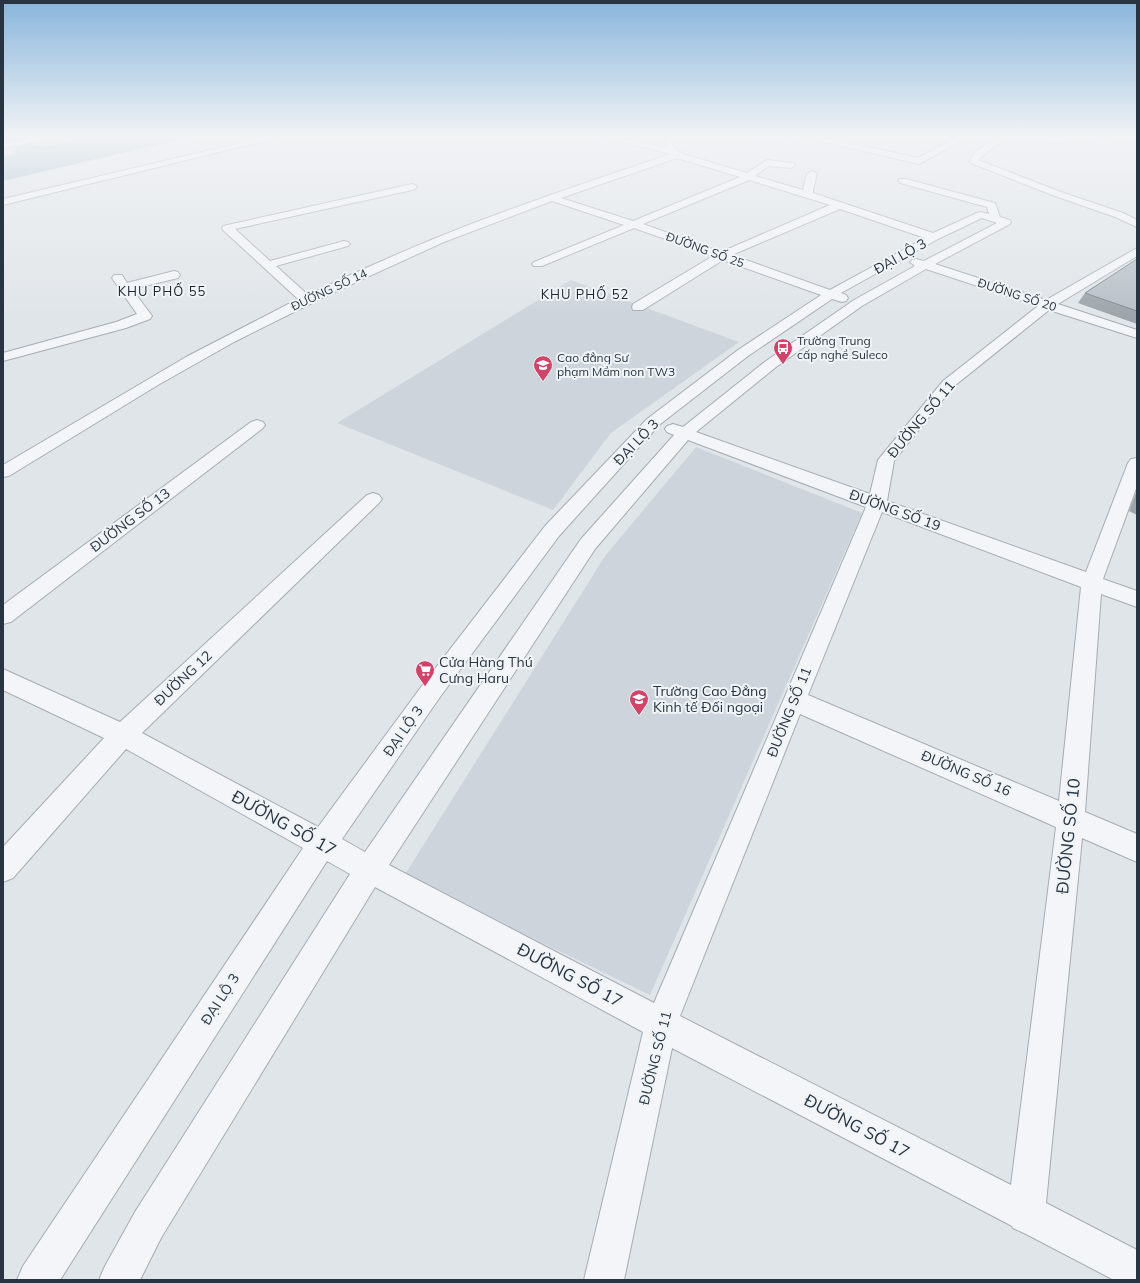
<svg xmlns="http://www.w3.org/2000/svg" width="1140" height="1283" font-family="Mulish,sans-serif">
<rect width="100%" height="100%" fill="#e0e5e9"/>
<path fill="#ced4db" d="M571,280L739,342L611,433L553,510L337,423Z
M696,447L862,513L650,995L404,876L605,556Z"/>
<path fill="#c8d4c1" d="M64,137H92L45,147L30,144Z"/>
<path fill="#9bb7ca" d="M3,137H18L30,144L45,147L92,137H190L3,181V156L13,154L17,147L3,139Z"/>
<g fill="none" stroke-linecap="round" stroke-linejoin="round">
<defs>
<path id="minor" d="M36,137H55L51,139L3,148V144Z
M266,137H281L3,205V199Z
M601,137H618L665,147L666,137H674L672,146L680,153L747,173L767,160L794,163L795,165L791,168L769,166L755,176L803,190L807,174L812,171L815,172L817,174L813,190V193L933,233L977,213L981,212L989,214L987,207L900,183L898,181L900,179H906L995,203L1000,217L1010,220L1011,222L1010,224L935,264L1046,300L1137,248V256L1058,304L1137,330V338L1049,310L953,387L894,461L887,501L1086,572L1128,463L1131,459L1137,458V486L1103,579L1137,591V607L1101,594L1085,812L1137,834V862L1082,838L1046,1203L1137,1250V1280H1114L1026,1234L1013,1228L1012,1226L672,1048L624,1280H584L643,1032L375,887L161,1238L140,1280H99L105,1266L135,1212L350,874L327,861L60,1280H17L23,1266L303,848L126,749L13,878L3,882V847L104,738L3,690V669L120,722L367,495L373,493L379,495L382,499L379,503L142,733L318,827L424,683L545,526L647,419L738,350L821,295L723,260L643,310H633L632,307L633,304L713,256L634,228L542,266H534L532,264L534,262L624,225L552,201L444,242L328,295L234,342L158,385L9,476L3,477V465L186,357L298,299L223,230L222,228L223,226L412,184L415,185L417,187L415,189L412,190L235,229L270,261L344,241L348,242L350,244L348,246L276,266L308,295C360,270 412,247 466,226C533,200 602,177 671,154ZM677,158L740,177L633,221L561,198ZM749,180L830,205L721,252L643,224ZM840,209L925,238L830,290L732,255ZM982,218L997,223L924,261L916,259L912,260L910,262L915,266L854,300L766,361L683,427L673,424L667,426L665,429L667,432L674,435L581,539L365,852L342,839L440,697L559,536L659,425L748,356L832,299L842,302L846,301L848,298L846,295L841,293L938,239ZM926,269L1038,306L943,381L878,460L870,494L696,432L776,367L862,306ZM688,440L866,507L654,1003L389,865L595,549ZM882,512L1081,587L1059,801L808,695ZM800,714L1056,827L1011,1185L680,1016Z
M766,137H787C782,141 772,142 766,141Z
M807,137H823L918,158L954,139H960L961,141L919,164L811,139Z
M1001,137H1107L1103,139L1055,142L1008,140L994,146L978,160L1061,192L1123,213L1137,220V227L1115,217L1055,196L971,163L970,161C973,150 991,141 1001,137Z
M174,271L178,272L180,275L178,278L132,289L152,316L150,319L126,328L3,361V353L116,322L137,314L112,278L114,275H122L127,283Z
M257,420L263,422L265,425L263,428L11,622L3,624V605L251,422Z"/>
</defs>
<use href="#minor" stroke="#a5acb3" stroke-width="2"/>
<use href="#minor" fill="#f3f5f8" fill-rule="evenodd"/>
</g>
<path fill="#9da4aa" d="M1137,259V324L1078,303L1085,293Z
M1137,490V515L1129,511Z"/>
<path fill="#b7bfc6" stroke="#80868b" d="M1137,259V311L1085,293Z"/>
<linearGradient id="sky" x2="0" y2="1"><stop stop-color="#89b5dc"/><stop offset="0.43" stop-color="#f1f3f5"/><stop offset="1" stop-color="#f1f3f5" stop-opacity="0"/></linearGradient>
<rect width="1140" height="317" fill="url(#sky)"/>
<defs>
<symbol id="bus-pin" viewBox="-11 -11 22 30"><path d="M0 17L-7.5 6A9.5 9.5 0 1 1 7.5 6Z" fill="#d14369" stroke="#f0f4f7"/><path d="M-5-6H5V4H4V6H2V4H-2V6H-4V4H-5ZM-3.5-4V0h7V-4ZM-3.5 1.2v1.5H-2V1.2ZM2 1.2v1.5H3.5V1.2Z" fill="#fff"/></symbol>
<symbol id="university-pin" viewBox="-11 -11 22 30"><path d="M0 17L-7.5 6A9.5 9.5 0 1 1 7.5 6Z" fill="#d14369" stroke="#f0f4f7"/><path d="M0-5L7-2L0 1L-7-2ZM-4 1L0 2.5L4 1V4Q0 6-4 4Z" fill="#fff"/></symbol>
<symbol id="supermarket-pin" viewBox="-11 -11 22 30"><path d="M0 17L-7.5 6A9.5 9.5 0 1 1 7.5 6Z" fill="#d14369" stroke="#f0f4f7"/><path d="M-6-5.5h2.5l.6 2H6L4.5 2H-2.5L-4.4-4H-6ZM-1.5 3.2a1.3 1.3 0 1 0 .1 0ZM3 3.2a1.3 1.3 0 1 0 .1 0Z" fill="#fff"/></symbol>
</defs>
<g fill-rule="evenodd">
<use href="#bus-pin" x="772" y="337" width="22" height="30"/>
<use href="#university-pin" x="532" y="354" width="22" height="30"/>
<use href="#supermarket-pin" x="414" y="659" width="22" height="30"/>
<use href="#university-pin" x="628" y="688" width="22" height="30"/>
</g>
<g text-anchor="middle" stroke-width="4" stroke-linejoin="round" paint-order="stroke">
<g font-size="12" fill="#283441" stroke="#f0f4f7">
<text transform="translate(705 250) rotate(20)" y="4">ĐƯỜNG SỐ 25</text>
<text transform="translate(329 290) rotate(-25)" y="4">ĐƯỜNG SỐ 14</text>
<text transform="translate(1017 295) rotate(18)" y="4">ĐƯỜNG SỐ 20</text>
</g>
<g font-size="12" fill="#283441" stroke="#f0f4f7" text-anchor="start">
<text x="797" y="345">Trường Trung<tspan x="797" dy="14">cấp nghề Suleco</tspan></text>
<text x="557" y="362">Cao đẳng Sư<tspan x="557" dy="14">phạm Mầm non TW3</tspan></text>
</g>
<g font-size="13" letter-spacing="1" fill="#1b2532" stroke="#f0f4f7">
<text x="162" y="296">KHU PHỐ 55</text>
<text x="585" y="299">KHU PHỐ 52</text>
</g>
<g font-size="14" fill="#283441" stroke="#f0f4f7">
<text transform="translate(900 256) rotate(-29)" y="5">ĐẠI LỘ 3</text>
<text transform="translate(921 419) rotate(-50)" y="5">ĐƯỜNG SỐ 11</text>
<text transform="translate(636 442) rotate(-46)" y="5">ĐẠI LỘ 3</text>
<text transform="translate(895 510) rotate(20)" y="5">ĐƯỜNG SỐ 19</text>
<text transform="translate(130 520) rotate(-37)" y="5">ĐƯỜNG SỐ 13</text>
<text transform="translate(183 678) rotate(-43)" y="5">ĐƯỜNG 12</text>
<text transform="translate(789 712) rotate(-68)" y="5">ĐƯỜNG SỐ 11</text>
<text transform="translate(403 731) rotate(-55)" y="5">ĐẠI LỘ 3</text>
<text transform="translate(966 773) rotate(23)" y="5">ĐƯỜNG SỐ 16</text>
<text transform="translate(220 999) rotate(-57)" y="5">ĐẠI LỘ 3</text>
<text transform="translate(655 1058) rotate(-76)" y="5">ĐƯỜNG SỐ 11</text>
</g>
<g font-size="14" fill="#283441" stroke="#f0f4f7" text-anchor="start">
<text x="439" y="667">Cửa Hàng Thú<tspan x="439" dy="16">Cưng Haru</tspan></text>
<text x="653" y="696">Trường Cao Đẳng<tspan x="653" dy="16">Kinh tế Đối ngoại</tspan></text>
</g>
<g font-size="17" fill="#283441" stroke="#f0f4f7">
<text transform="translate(284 823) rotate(29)" y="6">ĐƯỜNG SỐ 17</text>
<text transform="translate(1068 836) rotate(-84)" y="6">ĐƯỜNG SỐ 10</text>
<text transform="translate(570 975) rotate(28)" y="6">ĐƯỜNG SỐ 17</text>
<text transform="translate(857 1126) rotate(28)" y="6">ĐƯỜNG SỐ 17</text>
</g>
</g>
<rect width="1140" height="1283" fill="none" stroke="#283441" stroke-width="8"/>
</svg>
